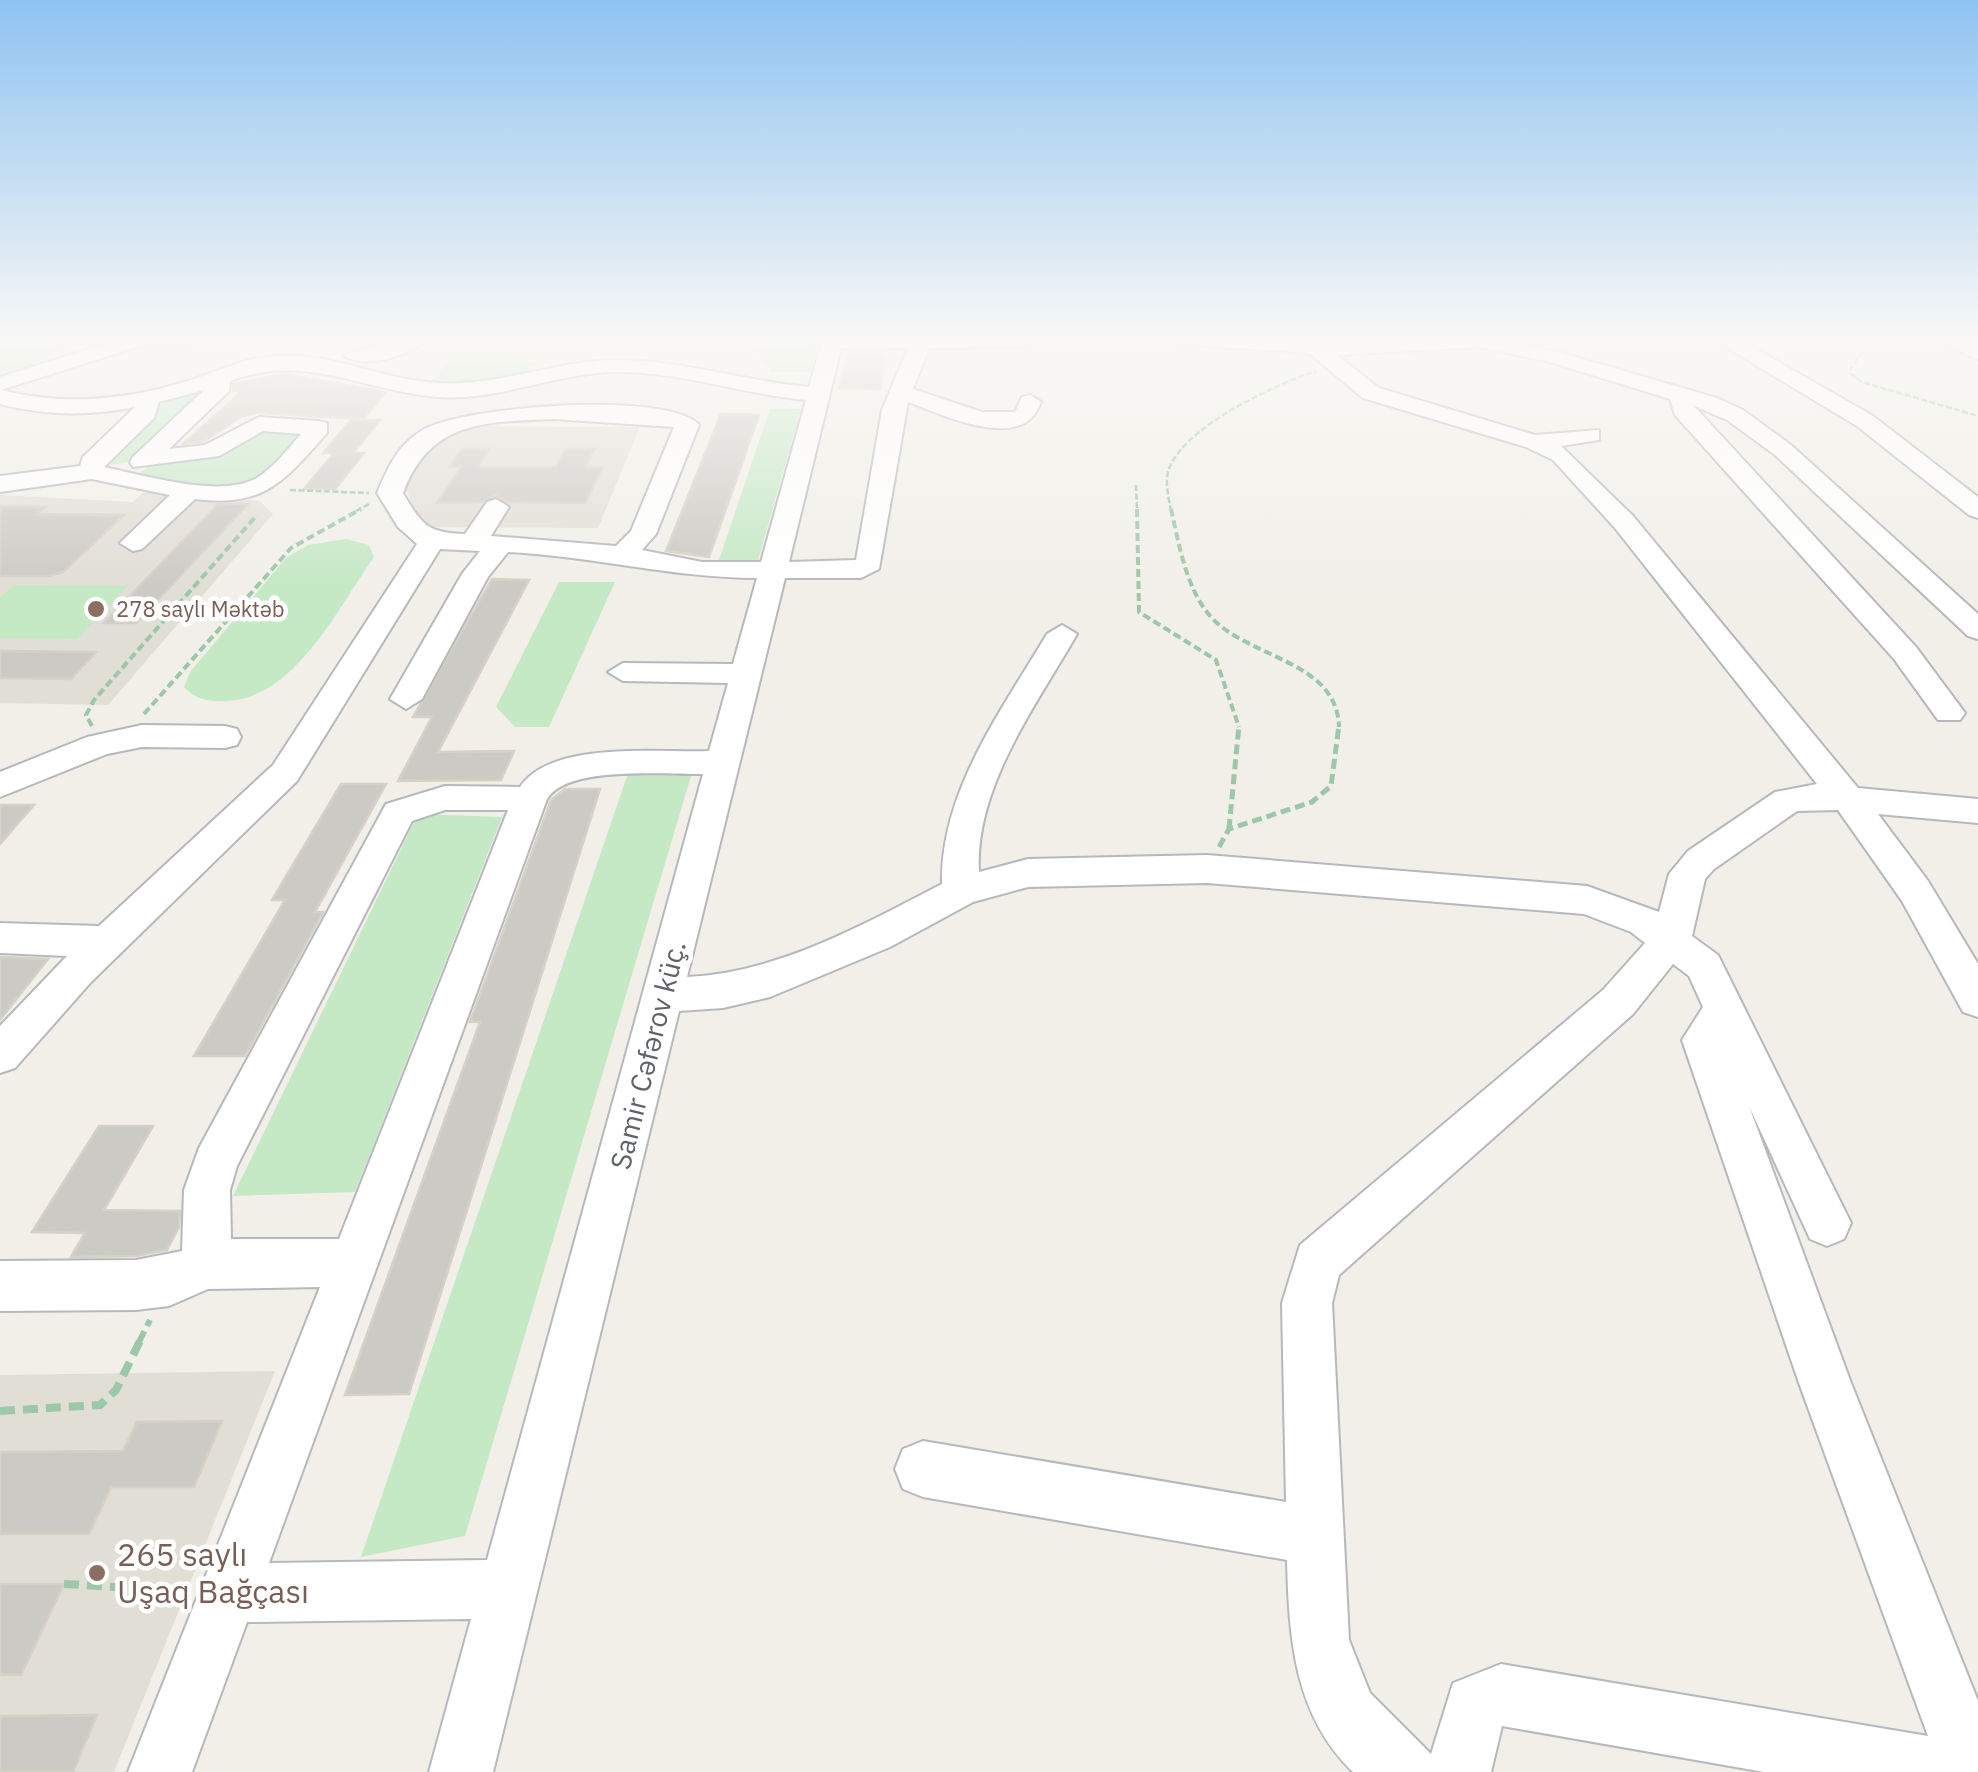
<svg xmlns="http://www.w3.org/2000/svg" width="1978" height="1772" font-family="'IBM Plex Sans',sans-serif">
<rect width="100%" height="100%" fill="#f1efe8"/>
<path fill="#e1ded6" d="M481,426L640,427L598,528L423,527L404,485L443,436Z
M147,489L260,501L273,514L108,705L0,703V495L133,502Z
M275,1371L114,1772H0V1375Z"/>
<path fill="#c5e8c5" d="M24,338H78L35,365L0,373V348Z
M780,338H817L811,372H769L770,367L752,350Z
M538,362L530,374L480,383L436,379L447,363Z
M205,389L208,393L134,461L110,465L160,405Z
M770,409H801L757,564L718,563Z
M254,429L304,430L252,485L218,489L138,474L153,463Z
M346,539L369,545L374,557C338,608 295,698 227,701C210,702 196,700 184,687L190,672L286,558L308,545Z
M559,582H615L549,727H515L496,707Z
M14,585H15L127,586L77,639L0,638V598Z
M627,776H691L465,1536L361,1557Z
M418,814L502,817L355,1192L233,1196Z"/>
<path fill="#cccac5" stroke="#d6d1c6" stroke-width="2.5" d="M848,352H887L880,389L839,388Z
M284,374L386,392L363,419L259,413L243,416L204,441L183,444L242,391H233V384Z
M721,414L759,415L709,557L666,551Z
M351,420H380L353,453H323Z
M462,449H489L478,467H556L566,449H594L585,468H602L585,503L508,502L495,495L483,502L437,503L461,467H449Z
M334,453H364L335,489H304Z
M218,504H248L136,623H104Z
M0,507H45L37,514L124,515L63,572L48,576H0Z
M492,579L529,580L438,752L514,751L501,780L398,781L432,717H413Z
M0,651L96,652L71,679L0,678Z
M341,784H386L315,912H323L245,1056H194L285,900H272Z
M565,789H600L409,1394L345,1395L480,1022H470L551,800Z
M0,805H34L0,844Z
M0,957L48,959L0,1020Z
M99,1126H153L104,1210L180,1211L179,1227L167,1250L136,1256L71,1257L85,1233L32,1232Z
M222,1421L194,1487H111L89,1534H0V1452L123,1451L137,1422Z
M0,1584H64L21,1675H0Z
M97,1715L73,1772H0V1716Z"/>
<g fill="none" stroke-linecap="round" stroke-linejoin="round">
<defs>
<path id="minor" d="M123,338H199L189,344H146L1,390C64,406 126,400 188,381C217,372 245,357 276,356C333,352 384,381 440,383C499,386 555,361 613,360C680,359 743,381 809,387L823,338H1056L1019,347L929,348L913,389L982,412H1015L1022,397L1030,395L1041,402C1024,454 943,415 908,402L879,569L861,578H785L687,977C778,973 862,925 942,884C940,792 1002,710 1047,634L1062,625L1077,634C1037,704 974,788 979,872L1028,859L1207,855L1587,886L1659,912L1669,874L1688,851L1775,792L1817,784L1615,528L1553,460L1526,447L1363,398L1309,353L1178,344L1168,338L1335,343L1497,338L1562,353L1717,398L1743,410L1791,445L1978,614V639L1968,636L1775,455L1727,420L1694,406L1916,647L1965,713L1960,720H1938L1894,659L1675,415L1670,399L1550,362L1480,347L1337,355L1379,388L1535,435L1599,430V440L1561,446L1633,516L1858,788L1978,799V823L1878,814L1928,881L1978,964V1017L1963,1012L1902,901L1838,810L1797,811L1714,869L1705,879L1692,936L1718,955L1851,1223L1844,1239L1827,1246L1810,1239L1749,1106L1851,1383L1978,1701V1772H1764L1502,1726L1491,1772H1353C1294,1715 1289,1638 1287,1560L923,1497L903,1489L895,1469L903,1449L923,1441L1286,1502L1282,1303L1300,1245L1603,990L1645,943L1631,932L1584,914L1207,883L1028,887L973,902L890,947L770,997L723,1008L679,1011L493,1772H429L471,1619L247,1622L192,1772H128L320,1287L208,1289L169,1306L136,1310L0,1311V1261L136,1260L182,1251L184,1190L199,1148L386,804L445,786L520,787C551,740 658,753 709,751L728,683L623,681L608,672L623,663L733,664L757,578C673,578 592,556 508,552L488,577L422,699L406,709L390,699L462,574L480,551L440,549L297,781L91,982L15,1068L0,1073V1026L67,956L0,953V923L99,926L273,765L417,544L398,527L377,493C388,468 396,447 421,431C461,406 669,390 699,425L656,534L642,550L702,562H761L806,400C740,394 677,370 610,372C552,375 496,401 438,397C363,391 305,352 230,381L229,391L169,449L205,445L259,417L319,421L327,423V433C284,481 265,508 195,499L142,549L133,551L120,543L170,495L92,479L0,492V476L80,466L83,457L135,407C90,416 45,416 0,404V377ZM841,348H908L882,410L856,560L789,562ZM204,390L133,457L130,462L133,467L219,456L263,431L301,434C288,449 274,467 257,478C221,499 144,475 104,467L154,418L159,402ZM554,419L674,427L631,531L616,546L491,536L509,507L496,499L487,502L465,534C427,533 422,525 403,493C430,420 485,422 554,419ZM703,774L487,1560L269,1563L547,799C568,765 664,775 703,774ZM445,810H508L339,1239H231L230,1190L237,1166L412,821ZM1673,964L1689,976L1703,1007L1682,1040L1799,1383L1928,1736L1501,1664L1453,1683L1431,1754L1370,1693L1349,1640L1332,1303L1339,1275L1633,1014Z
M402,338H430C413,354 364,371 344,355Z
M1711,338H1737L1873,416L1978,497V518L1969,515L1857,426Z
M142,725L225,726L237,729L241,737L237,745L225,748L142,747L107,754L0,797V772L87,737Z"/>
</defs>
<use href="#minor" stroke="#b5b8bc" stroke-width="4"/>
<path stroke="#9cc7a9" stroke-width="2.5" stroke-dasharray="6 2.5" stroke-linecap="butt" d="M1873,338L1851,368L1850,373L1862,382L1978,416
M1929,338L1978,361
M1136,485L1137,511
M290,490L369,493
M356,511L371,503
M1171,511C1169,499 1165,484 1168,472C1181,427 1275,385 1316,371"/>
<path stroke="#9cc7a9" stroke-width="4" stroke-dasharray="8 4" stroke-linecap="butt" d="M1137,509L1139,612L1216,660L1239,727
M1171,509C1179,544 1186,589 1211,617C1249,659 1337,660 1339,727
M144,714L291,548L361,509
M92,726L86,715L94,700L257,515"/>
<path stroke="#9cc7a9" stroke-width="5" stroke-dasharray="10 5" stroke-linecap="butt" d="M1229,829L1239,725
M1219,847L1229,829L1312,802L1331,786L1339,725"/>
<path stroke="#9cc7a9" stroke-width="6" stroke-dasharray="12 6" stroke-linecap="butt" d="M139,1342L150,1320"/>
<path stroke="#9cc7a9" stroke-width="8" stroke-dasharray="15 8" stroke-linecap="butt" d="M0,1411L100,1405L116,1390L141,1339
M64,1584L186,1591"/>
<use href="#minor" fill="#fff" fill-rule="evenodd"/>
</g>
<linearGradient id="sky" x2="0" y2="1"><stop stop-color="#8fc3f1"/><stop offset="0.58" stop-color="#f9f8f5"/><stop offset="1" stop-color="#f9f8f5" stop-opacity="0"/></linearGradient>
<rect width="1978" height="587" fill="url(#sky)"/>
<g fill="#8d6e63" stroke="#fff" stroke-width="4">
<circle cx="96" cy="609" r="10"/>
<circle cx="97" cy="1573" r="10"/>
</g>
<g text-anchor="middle" stroke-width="9" stroke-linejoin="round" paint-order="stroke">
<g font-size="22" fill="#785e54" stroke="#fff" text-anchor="start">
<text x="116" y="617">278 saylı Məktəb</text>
</g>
<g font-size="28" fill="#5f6368" stroke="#fff">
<text transform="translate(648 1055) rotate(-76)" y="10">Samir Cəfərov küç.</text>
</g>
<g font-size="32" fill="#785e54" stroke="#fff" text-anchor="start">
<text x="117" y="1566">265 saylı<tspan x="117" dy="37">Uşaq Bağçası</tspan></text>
</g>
</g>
</svg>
